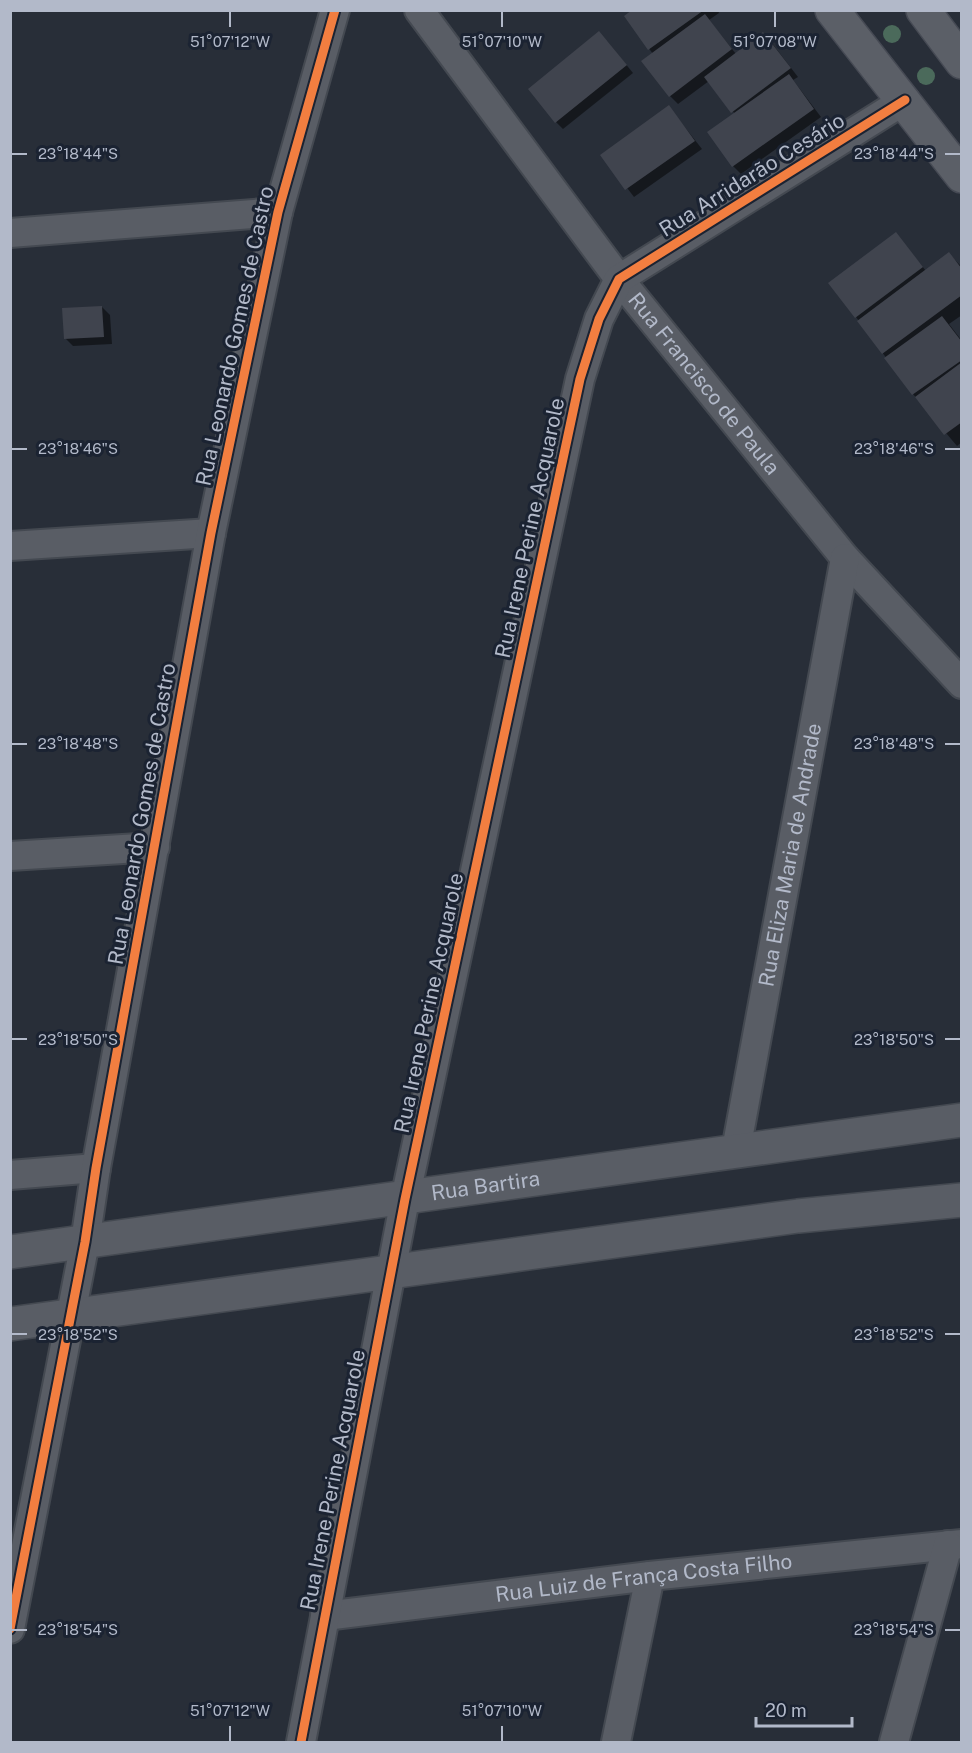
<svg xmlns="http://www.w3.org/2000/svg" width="972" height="1753" font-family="'Public Sans',sans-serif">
<rect width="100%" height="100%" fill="#282e38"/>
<path fill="#0007" d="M635,10H718L719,13L709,20L736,54L771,42L798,77L793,80L821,117L741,174L733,166L735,114L709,81L678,104L670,96L653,54L626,17Z
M607,41L633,73L563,129L556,122Z
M669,107L702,149L634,197L602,155Z
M896,234L926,271L949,254L962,267V315L949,324L962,341V442L957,446L913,394L856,317Z
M102,307L110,315L112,344L73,346L65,338Z"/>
<path fill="#40444e" d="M632,10H704L648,50L624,16Z
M705,14L732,49L669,97L641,61Z
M599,31L627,65L555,123L528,89Z
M763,32L791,68L731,113L704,77Z
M789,74L814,109L732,167L707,132Z
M669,105L695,141L625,190L600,155Z
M896,232L923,267L855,318L828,283Z
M949,252L962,269V295L882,354L857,321Z
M102,306L104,337L64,339L62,308Z
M942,316L962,342V360L912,395L884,358Z
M962,362V422L944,435L915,397Z"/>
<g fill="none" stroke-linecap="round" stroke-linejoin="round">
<defs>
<g id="minor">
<path id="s1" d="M419,10L619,279L845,558L962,684"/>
<path d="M10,233L278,212"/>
<path d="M10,546L211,533"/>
<path d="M10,856L155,847"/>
<path id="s2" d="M736,1150L845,558"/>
<path d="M10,1175L96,1168"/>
<path id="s3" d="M325,1616L650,1576L962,1544"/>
<path d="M10,1629L85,1242L96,1168L211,533L278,212L335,10"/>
<path d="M301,1742L405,1199L580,379L599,319L619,279L905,100"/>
<path d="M616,1742L650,1576"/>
<path d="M894,1742L948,1545"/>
</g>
<g id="tertiary">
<path id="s4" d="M10,1252L962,1120"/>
<path d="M10,1324L798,1216L962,1200"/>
</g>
<path id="primary" d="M832,10L962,176
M923,10L962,62"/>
</defs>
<use href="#minor" stroke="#444951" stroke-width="32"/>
<use href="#tertiary" stroke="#444951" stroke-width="36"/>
<use href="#primary" stroke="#464a54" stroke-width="36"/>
<use href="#minor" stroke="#595d65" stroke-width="28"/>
<use href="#tertiary" stroke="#595d65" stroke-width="33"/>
<use href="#primary" stroke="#5b5f67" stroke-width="33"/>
<defs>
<path id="cycleway" d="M10,1629L85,1242L96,1168L211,533L278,212L335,10
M301,1742L405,1199L580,379L599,319L619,279L905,100"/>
</defs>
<use href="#cycleway" stroke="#1b2332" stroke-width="13"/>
<use href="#cycleway" stroke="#f27e40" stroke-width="9"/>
</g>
<g fill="#4b6a5b">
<circle cx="892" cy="34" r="9"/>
<circle cx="926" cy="76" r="9"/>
</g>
<path fill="none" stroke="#b2b9c9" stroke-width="2" d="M230,12V27M502,12V27M775,12V27M12,154H27M945,154H960M12,449H27M945,449H960M12,744H27M945,744H960M12,1039H27M945,1039H960M12,1334H27M945,1334H960M12,1630H27M945,1630H960M230,1726V1741M502,1726V1741"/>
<g text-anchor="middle" stroke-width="6" stroke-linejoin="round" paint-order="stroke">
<g font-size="21" fill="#b2b9c9" stroke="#1b2332">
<text transform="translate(752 175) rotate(-32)" y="7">Rua Arridarão Cesário</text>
<text transform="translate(235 336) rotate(-78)" y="7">Rua Leonardo Gomes de Castro</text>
<text dy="7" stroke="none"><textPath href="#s1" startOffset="470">Rua Francisco de Paula</textPath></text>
<text transform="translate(530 528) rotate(-78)" y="7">Rua Irene Perine Acquarole</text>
<text transform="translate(142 814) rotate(-80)" y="7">Rua Leonardo Gomes de Castro</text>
<text dy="7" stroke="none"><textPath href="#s2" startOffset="300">Rua Eliza Maria de Andrade</textPath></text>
<text transform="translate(429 1003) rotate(-78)" y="7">Rua Irene Perine Acquarole</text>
<text dy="7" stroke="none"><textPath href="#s4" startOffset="480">Rua Bartira</textPath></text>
<text transform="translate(333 1480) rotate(-79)" y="7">Rua Irene Perine Acquarole</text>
<text dy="7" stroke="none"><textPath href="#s3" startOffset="321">Rua Luiz de França Costa Filho</textPath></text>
</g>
</g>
<g font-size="15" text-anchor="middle" fill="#b2b9c9" stroke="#1b2332" stroke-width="6" stroke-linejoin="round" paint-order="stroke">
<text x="230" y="47">51°07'12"W</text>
<text x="502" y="47">51°07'10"W</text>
<text x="775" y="47">51°07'08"W</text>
<text x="78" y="159">23°18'44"S</text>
<text x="894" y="159">23°18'44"S</text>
<text x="78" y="454">23°18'46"S</text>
<text x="894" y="454">23°18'46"S</text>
<text x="78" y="749">23°18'48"S</text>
<text x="894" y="749">23°18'48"S</text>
<text x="78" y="1045">23°18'50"S</text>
<text x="894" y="1045">23°18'50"S</text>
<text x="78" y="1340">23°18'52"S</text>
<text x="894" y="1340">23°18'52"S</text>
<text x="78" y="1635">23°18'54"S</text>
<text x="894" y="1635">23°18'54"S</text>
<text x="230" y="1716">51°07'12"W</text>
<text x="502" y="1716">51°07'10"W</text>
</g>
<rect width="972" height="1753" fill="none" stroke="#b2b9c9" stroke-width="24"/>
<path d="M756 1717v9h96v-9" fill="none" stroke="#b2b9c9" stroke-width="3"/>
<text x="765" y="1717" font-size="18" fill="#b2b9c9" stroke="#1b2332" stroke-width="4.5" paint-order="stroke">20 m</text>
</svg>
